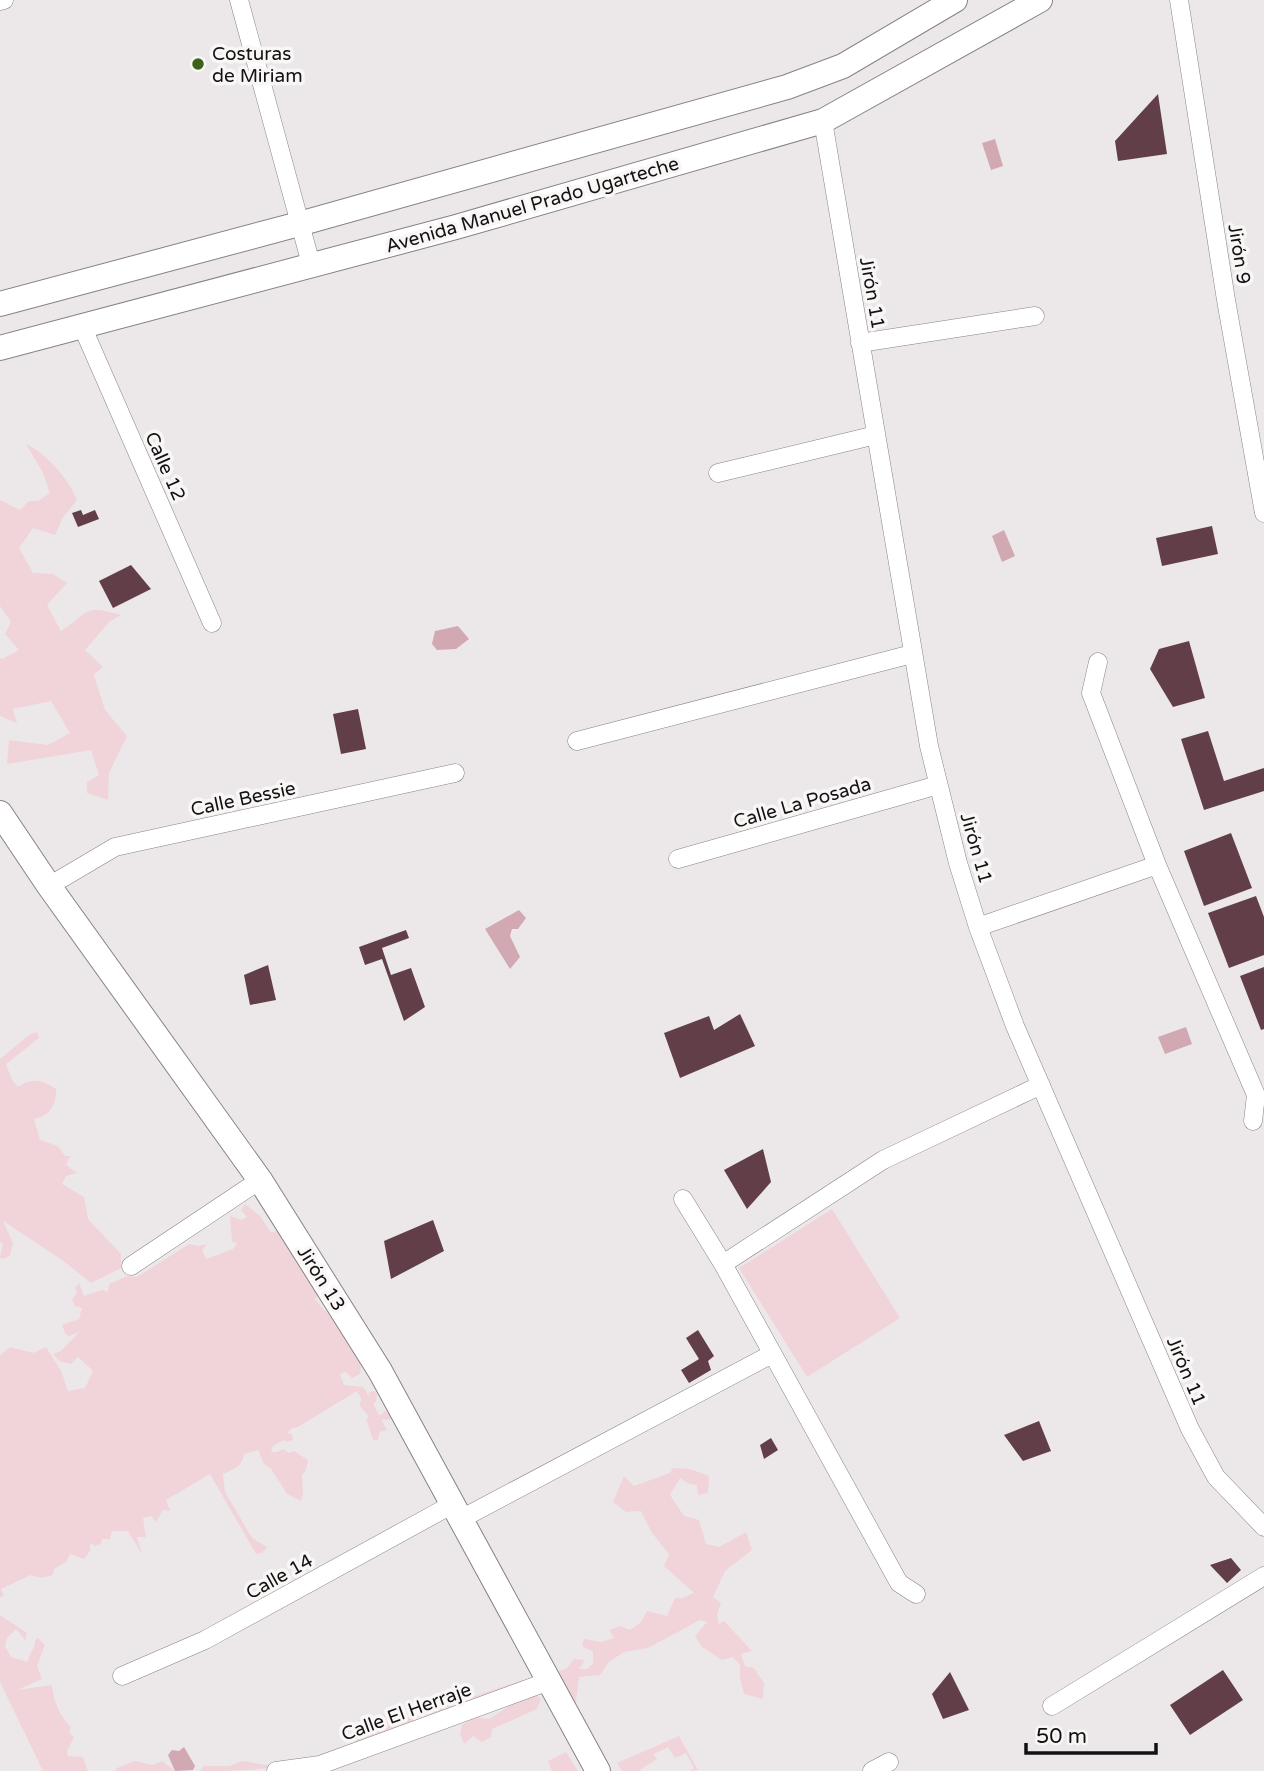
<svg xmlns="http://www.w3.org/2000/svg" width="1264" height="1771" font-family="'Varela Round',sans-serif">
<rect width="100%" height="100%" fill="#ece8e9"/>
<path fill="#f0d4da" d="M26,444C46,453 69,479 77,500L62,519L55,535L33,528L19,548L33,573L53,574L67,583L47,605L61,631C90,612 83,604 121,615L109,622L85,650L103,667L94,675L105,710L127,736L109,773L108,800L87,793V782L99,775L91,750L7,764L9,740L48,745L70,733L51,701L13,709L17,723L0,716V658L2,659L19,650L5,634L11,622L0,606V500L20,510L29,501H38L50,493L43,473Z
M37,1032L39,1038L6,1064L12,1080L18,1087C33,1078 41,1079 56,1089C57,1104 50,1116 34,1119L40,1140L58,1146L65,1156H70L66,1165L77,1173L66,1176L62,1184L84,1197L88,1219L121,1254V1268L91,1283L62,1260L3,1221L13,1243L10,1256L2,1259L0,1257L3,1244L0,1242V1059L30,1034Z
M245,1204L260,1216L271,1232L278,1231L320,1297L314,1298L325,1311L334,1312L361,1365L360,1374L352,1378L346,1372L340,1374L344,1385L363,1387L370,1397L369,1392L374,1391L377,1394L376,1402L373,1403L379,1415L383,1414L384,1411L389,1413L392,1418L387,1420L381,1419L387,1430L380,1432L378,1440H373L366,1419L369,1417L360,1406L361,1398L357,1391L298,1427L292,1428L287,1433L292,1434L293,1440L287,1442L284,1440L273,1446L271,1452H277L283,1449L289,1453L294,1451L308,1460L306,1470L302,1475L303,1494L301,1501L287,1494L271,1469L264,1464L258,1450L244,1454C242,1467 234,1469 223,1474L225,1492L252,1538L267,1547L262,1553L256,1554L210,1474L166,1500L170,1511L163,1510L156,1522L151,1516L143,1518L146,1537H137L142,1554L128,1531H112L110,1539H102L101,1544L95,1546L90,1543V1551L84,1559L70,1554L66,1562L54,1569L53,1575L41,1578L31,1575L1,1589L4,1595L0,1598V1355L10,1347L33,1353L46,1347L61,1371L68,1391L85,1388L93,1371L78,1357L71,1364L59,1361L53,1354L61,1351L79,1332L69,1336L65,1333L62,1325L79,1319L82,1308L75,1306L72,1300L77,1292L75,1288L79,1283L84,1296L103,1290L108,1292L109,1284L127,1276L137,1277L189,1244L198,1246L207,1244L202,1250L206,1259L233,1249L237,1243L232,1242L230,1216L241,1220L247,1217L241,1210Z
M832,1209L900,1318L807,1377L739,1268Z
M673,1468L690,1469L709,1476L708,1493L698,1495L697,1485L689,1484L680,1478L670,1495L684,1516L699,1520L706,1544L719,1547L746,1532L752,1550L725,1571L713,1597L721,1603L717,1615L719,1624L724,1621L752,1651L741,1654L745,1666L754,1668L764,1683L763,1699L744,1694L740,1678V1665L733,1657L722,1660L702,1647L695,1636L707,1622L700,1620L648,1648L624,1652L609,1662L600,1675L579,1677L575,1709L557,1672L567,1668L574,1659L585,1660L579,1669H587L593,1664V1652L582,1646L584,1639L602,1642L614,1638L609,1630L621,1626L630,1630L641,1622L647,1611L667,1616L675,1598H682L694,1593L664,1566L669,1554L652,1533L641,1511L626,1512L613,1502L624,1476L634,1486L670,1473Z
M0,1615L27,1633L25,1640L16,1629L7,1638L5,1646L11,1657L28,1662C28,1653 36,1649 35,1640L38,1638L45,1645L37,1666L42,1679L17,1690L52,1685C54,1703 59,1714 71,1727L69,1732L74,1737L67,1751L68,1756L83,1757L88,1771H43L0,1682Z
M523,1680L524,1688L360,1747L355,1741V1730L362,1727L358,1719L366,1723L381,1715L389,1714L393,1718L398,1713L416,1721L448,1705L465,1704L466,1699Z
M533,1693L541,1699L537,1709L492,1729L491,1737L482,1742L473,1736L464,1744L460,1734L462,1725L476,1717L489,1719L518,1700Z
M679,1736L698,1770L690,1771L694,1768L686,1753L675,1758L668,1747L654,1754L657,1759L638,1771H622L617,1763Z
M337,1748L344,1753C297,1768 249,1771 200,1771L204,1766H229L242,1761L267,1765L314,1757Z
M566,1752L578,1771H552L548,1761Z
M135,1761L153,1765L162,1761L175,1771H115L117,1768Z"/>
<path fill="#d2a8b2" d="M995,139L1003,166L991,170L982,143Z
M1004,530L1015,556L1002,562L992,536Z
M458,626L469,639L456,649L437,650L432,644L435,631Z
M519,910L526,918L518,929H512L510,936L520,957L510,969L485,929Z
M1186,1027L1192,1044L1165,1054L1158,1037Z
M184,1747L195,1766L193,1770L175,1771L168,1755L172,1750L179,1751Z"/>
<path fill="#623f48" d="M1158,94L1167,154L1118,161L1115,141Z
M81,510L83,515L95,510L99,519L78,527L72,513Z
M1212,526L1218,554L1162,566L1156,538Z
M131,565L151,589L113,608L99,581Z
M1189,641L1205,698L1173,707L1150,669L1159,649Z
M358,709L366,749L341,754L333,714Z
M1208,731L1224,781L1264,768V791L1204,810L1181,739Z
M1231,833L1252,888L1204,906L1184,851Z
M1256,896L1264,917V955L1229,968L1208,913Z
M406,930L409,938L382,948L391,975L411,968L425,1007L404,1021L382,959L365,965L359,947Z
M268,965L276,1000L250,1005L244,975Z
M1264,967V1029L1261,1030L1240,976Z
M740,1014L755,1046L680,1078L664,1033L709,1016L714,1030Z
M763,1149L771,1182L747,1209L724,1170Z
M433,1220L444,1251L391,1279L384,1241Z
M698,1330L714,1356L708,1361L711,1370L689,1383L681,1370L699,1359L686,1338Z
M1039,1421L1051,1451L1023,1461L1004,1435Z
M771,1438L778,1450L764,1459L760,1445Z
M1231,1558L1241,1570L1227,1583L1210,1565Z
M1223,1670L1243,1700L1190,1735L1170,1705Z
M950,1672L969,1710L943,1719L932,1694Z"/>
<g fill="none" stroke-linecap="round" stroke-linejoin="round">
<defs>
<path id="street" d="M239,0L311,264
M1179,0L1226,300L1264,513
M0,1L4,0
M823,121L929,746L958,863L978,927L1015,1026L1190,1429L1216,1477L1264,1527
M82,326L212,623
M860,343L1035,316
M718,473L876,435
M1098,662L1091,693L1157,865L1256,1095L1253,1121
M577,741L912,654
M678,859L938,785
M49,886L115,847L455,773
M978,927L1157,865
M683,1199L723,1264L899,1583L916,1594
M723,1264L883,1160L1041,1085
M131,1266L260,1180
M461,1519L772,1354
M122,1676L205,1640L453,1504
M1052,1706L1264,1576
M276,1771L320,1765L549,1681
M872,1771L889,1762"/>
<path id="secondary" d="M0,304L299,224L787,87L843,66L955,0
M0,348L456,227L823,121L1040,0
M0,813L49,886L260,1180L380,1371L598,1771"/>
</defs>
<use href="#street" stroke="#878384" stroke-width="19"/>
<use href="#secondary" stroke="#878384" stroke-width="26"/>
<use href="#street" stroke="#fff" stroke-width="18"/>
<use href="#secondary" stroke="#fff" stroke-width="24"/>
</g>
<circle fill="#3c621c" stroke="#f9f6f6" stroke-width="2.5" cx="198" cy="64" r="7"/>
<g text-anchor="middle" stroke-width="7" stroke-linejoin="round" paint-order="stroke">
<g font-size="19" fill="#131212" stroke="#f9f6f6" text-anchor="start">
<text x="212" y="60">Costuras<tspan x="212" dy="22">de Miriam</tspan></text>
</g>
<g font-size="19" fill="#131212" stroke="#f9f6f6">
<text transform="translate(532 204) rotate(-16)" y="7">Avenida Manuel Prado Ugarteche</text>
<text transform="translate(1240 254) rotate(81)" y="7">Jirón 9</text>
<text transform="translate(873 293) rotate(80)" y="7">Jirón 11</text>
<text transform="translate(166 466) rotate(66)" y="7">Calle 12</text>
<text transform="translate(243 798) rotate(-12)" y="7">Calle Bessie</text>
<text transform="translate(802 802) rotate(-16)" y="7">Calle La Posada</text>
<text transform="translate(977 848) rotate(74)" y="7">Jirón 11</text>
<text transform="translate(322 1278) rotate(58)" y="7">Jirón 13</text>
<text transform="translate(1187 1371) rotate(67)" y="7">Jirón 11</text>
<text transform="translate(279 1576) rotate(-29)" y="7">Calle 14</text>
<text transform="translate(406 1711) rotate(-20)" y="7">Calle El Herraje</text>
</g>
</g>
<path d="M1026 1743v10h130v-10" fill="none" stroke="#131212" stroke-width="3.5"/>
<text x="1036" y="1743" font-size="21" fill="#131212" stroke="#f9f6f6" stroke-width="5" paint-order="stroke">50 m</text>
</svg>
